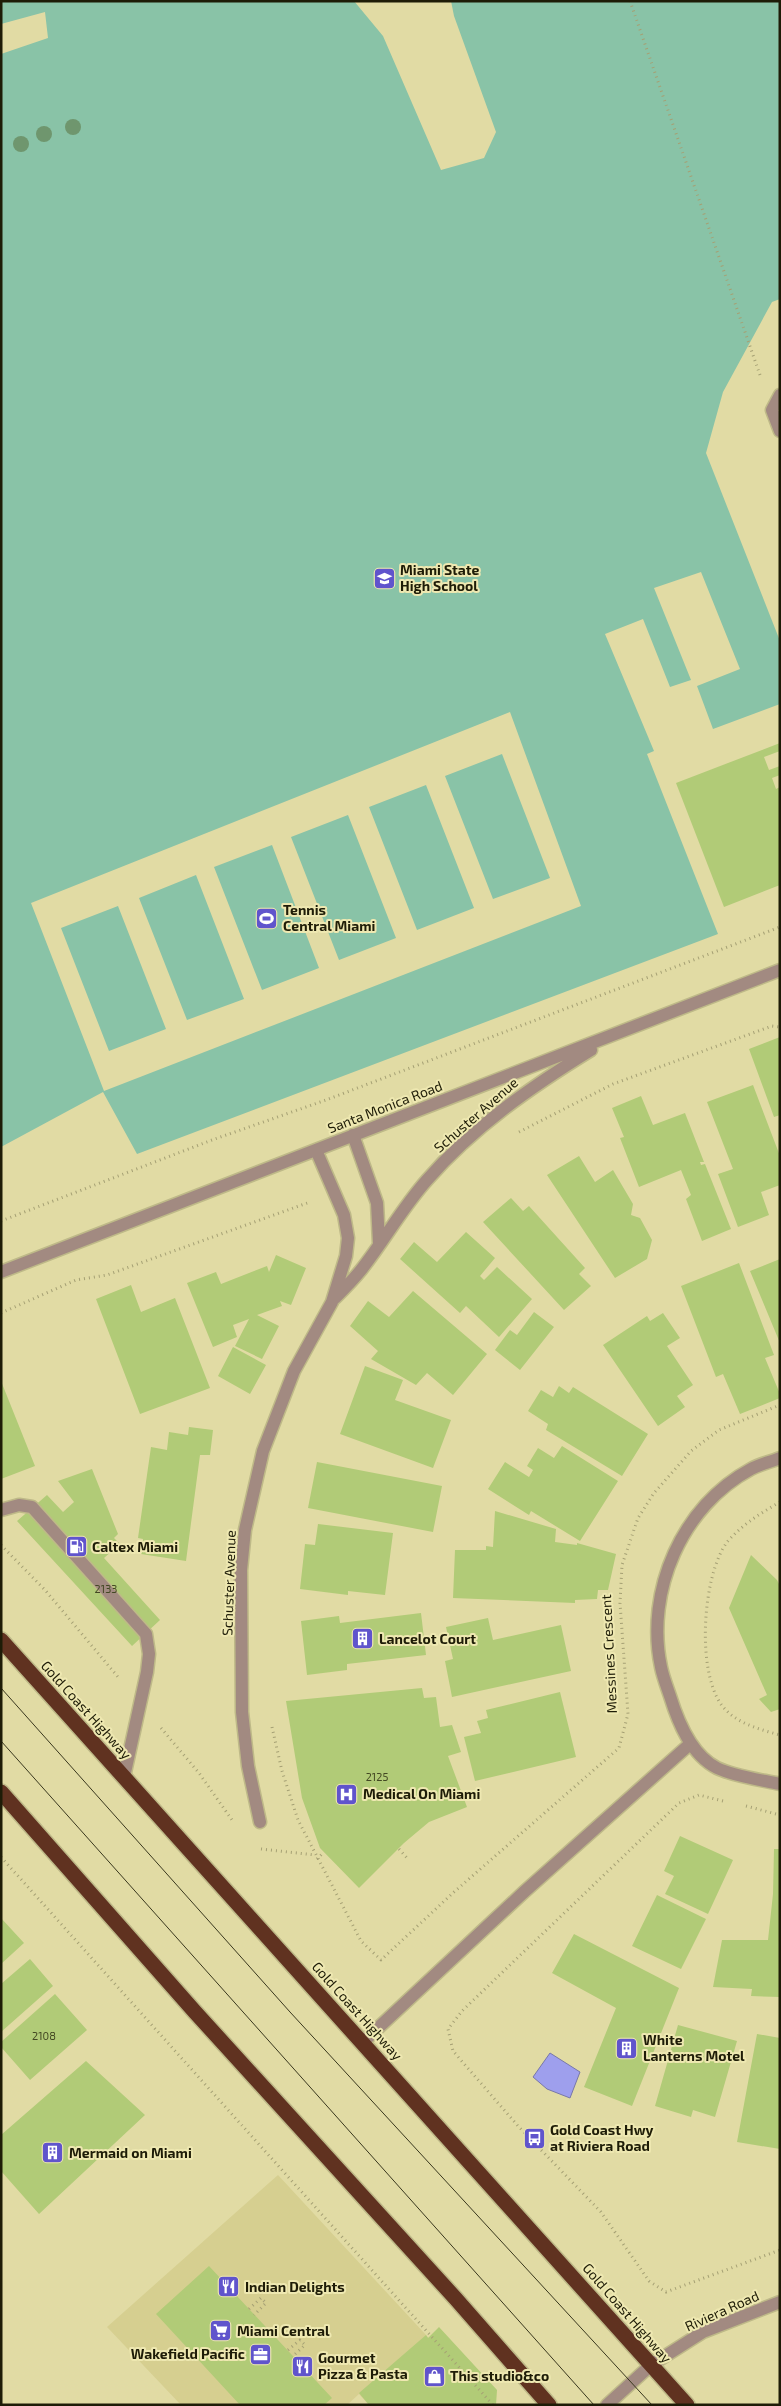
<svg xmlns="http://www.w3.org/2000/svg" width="781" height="2406" font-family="'Exo 2',sans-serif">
<rect width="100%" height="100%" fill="#e1dba4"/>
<path fill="#d6cf90" d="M278,2175L426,2335L465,2381L369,2405L359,2394L347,2405H181L107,2327Z"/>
<path fill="#89c3a7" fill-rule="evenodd" d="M1,1H354L383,36L441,170L484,158L496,132L454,16L451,1H780V299L772,302L723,392L706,453L780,641V704L713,729L697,686L740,669L701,572L654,588L691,680L670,687L643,619L605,634L654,751L647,754L718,934L137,1154L103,1092L1,1147V54L48,38L45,12L1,24ZM510,712L581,906L104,1091L31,903Z
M502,754L550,878L493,899L445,776Z
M426,785L474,908L417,930L369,807Z
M348,815L396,938L339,960L291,837Z
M272,845L319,968L262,990L214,867Z
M196,875L244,999L187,1020L139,898Z
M118,906L166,1029L109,1051L61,928Z"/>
<path fill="#9e9fed" stroke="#7878a8" d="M550,2053L580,2072L570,2098L547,2089L533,2077Z"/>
<path fill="#b1cb77" d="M780,743V751L764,757L769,770L780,766V775L772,778L776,789L780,787V885L724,907L676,783Z
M780,1037V1115L774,1117L749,1049Z
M753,1085L780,1156V1185L761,1192L769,1215L738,1227L718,1174L733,1169L707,1102Z
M641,1096L653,1125L685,1113L704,1162H700L701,1165L705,1164L731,1229L702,1241L686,1199L691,1195L681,1170L639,1187L620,1138L624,1137L612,1108Z
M579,1156L595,1182L613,1170L633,1204L631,1215L640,1218L652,1240L647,1259L615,1278L547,1175Z
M511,1198L523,1211L529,1206L585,1268L579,1274L591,1286L564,1310L483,1222Z
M466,1232L495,1258L480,1276L484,1280L497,1267L532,1299L499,1337L466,1306L460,1313L400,1259L414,1242L437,1262Z
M276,1255L306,1268L291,1305L280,1301L282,1306L257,1315L279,1326L262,1359L235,1346L249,1319L233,1325L237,1337L213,1347L187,1283L216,1272L221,1284L267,1266L269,1272Z
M780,1259V1343L750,1271Z
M739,1263L774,1355L765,1358L780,1394V1398L740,1414L723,1374L716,1377L681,1286Z
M131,1285L141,1312L175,1298L210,1388L140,1414L96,1299Z
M413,1291L487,1354L453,1395L427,1373L416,1385L371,1359L378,1351L350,1326L368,1301L389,1317Z
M534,1312L554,1327L520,1370L495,1350L510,1330L517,1335Z
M663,1313L680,1338L667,1346L693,1385L677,1396L685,1407L658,1426L603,1345L647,1316L650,1321Z
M233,1347L266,1365L250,1394L218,1376Z
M365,1366L403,1380L395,1400L451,1420L433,1468L340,1434Z
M1,1381L35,1466L1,1479Z
M559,1386L569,1393L573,1387L648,1434L622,1476L546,1430L548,1424L528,1411L541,1390L553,1397Z
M189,1427L213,1430L210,1455H200L186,1561L141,1554L143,1539L138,1538L151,1447L167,1450L169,1432L188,1435Z
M562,1446L618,1481L580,1541L531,1511L529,1515L488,1489L505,1462L529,1477L533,1470L527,1466L538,1448L554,1458Z
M317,1462L442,1486L433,1532L308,1508Z
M92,1469L118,1534L114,1538L120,1544L104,1558L160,1620L132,1646L17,1521L47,1495L63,1512L74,1502L58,1481Z
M495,1511L556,1529L555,1542L577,1545V1543L616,1554L608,1590H598L597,1599L575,1600V1603L453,1598L455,1550H486V1546L493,1547Z
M318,1524L393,1533L385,1595L348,1591V1595L300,1589L305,1544L315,1545Z
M751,1555L777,1580L780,1586V1709L771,1712L759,1699L767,1695L729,1608Z
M421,1613L426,1655L347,1664V1670L307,1675L301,1621L339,1616L340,1623Z
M488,1618L493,1640L561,1625L571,1671L452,1697L445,1661L453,1659L446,1627Z
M422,1688L424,1698L436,1697L440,1727L452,1725L461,1752L448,1756L467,1807L429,1822L404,1843L359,1888L320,1848L302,1798L286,1701Z
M560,1692L576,1757L475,1781L464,1737L481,1733L477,1721L488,1718L486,1710Z
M680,1836L733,1860L708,1914L665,1894L674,1876L664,1871Z
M774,1849H780V1997L751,1996L752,1989L713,1987L722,1940H768L773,1894Z
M657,1895L706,1919L681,1969L632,1946Z
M1,1918L24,1943L1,1964Z
M574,1934L679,1988L632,2106L584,2087L616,2008L552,1973Z
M30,1959L53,1986L1,2032V1984Z
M55,1994L87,2030L30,2080L1,2047V2042Z
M678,2025L737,2041L715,2117L693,2110L691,2117L655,2106Z
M757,2034L780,2038V2149L737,2142Z
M86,2061L145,2115L39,2214L1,2171V2135Z
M209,2266L332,2398L324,2405H240L156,2314Z
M439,2327L497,2390L496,2405H369L359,2393L426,2335L428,2338Z"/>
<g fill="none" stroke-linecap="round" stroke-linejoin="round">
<defs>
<path id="minor" d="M780,395L772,410L780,431
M353,1135L377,1203L379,1243
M1,1272L780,970
M335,1298C344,1289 353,1280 361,1270C384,1241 402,1208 427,1180C473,1127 531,1087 591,1050
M780,1458C770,1462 760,1464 751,1469C682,1506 645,1591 661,1667C663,1677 667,1687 670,1696C678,1722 691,1755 717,1768C733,1776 762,1780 780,1784
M1,1510L19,1505L32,1507L146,1634L149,1654L147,1672L124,1777
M260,1822L248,1766L242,1712L241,1570L245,1530L263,1451L294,1371L332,1302L346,1256L348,1238L344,1215L316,1150
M363,2042L524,1892L690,1744
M607,2405L651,2365L703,2332L780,2302"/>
<path id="highway" d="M1,1640L687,2405
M1,1792L195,2012L456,2299L549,2405"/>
</defs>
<use href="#minor" stroke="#beb988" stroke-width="15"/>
<use href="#highway" stroke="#beb988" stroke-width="18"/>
<path stroke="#a5a074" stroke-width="3" stroke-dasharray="1 4" stroke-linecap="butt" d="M630,1L761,378
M519,1132L613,1084L772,1026L780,1027
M1,1221L212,1140L326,1100L780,927
M1,1313L76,1280L107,1275L310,1202
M780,1502C761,1513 743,1524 728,1541C702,1573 695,1678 725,1709C738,1724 762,1730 780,1735
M1,1545L45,1590L118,1677
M272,1727L282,1771L298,1820L361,1941L381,1960L454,1892L619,1748L628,1714L620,1603L622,1565L638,1518L654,1493L691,1451L719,1430L780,1405
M161,1728L199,1773L232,1820
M723,1801L699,1795L679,1803L462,2011L448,2029L453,2051L518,2126L601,2212L649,2281L666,2292L780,2250
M746,1806L780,1815
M261,1849L315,1855
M399,1849L408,1859
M1,1857L493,2405
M317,1859L324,1852
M249,2309L261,2298L266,2303L254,2315
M288,2350L300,2340L305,2345L293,2356"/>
<use href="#minor" stroke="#a28a81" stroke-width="12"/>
<use href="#highway" stroke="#603220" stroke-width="15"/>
<path stroke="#3a381e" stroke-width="1" d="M1,1688L290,2012L652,2405
M1,1741L594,2405"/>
</g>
<g fill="#6f966e">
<circle cx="73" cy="127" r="8"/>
<circle cx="44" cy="134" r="8"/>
<circle cx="21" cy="144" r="8"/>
</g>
<defs>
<symbol id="school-square" viewBox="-11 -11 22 22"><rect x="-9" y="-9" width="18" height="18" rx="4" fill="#6054cc" stroke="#eee8b1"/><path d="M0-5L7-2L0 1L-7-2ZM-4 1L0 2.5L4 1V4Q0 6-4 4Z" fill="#fff"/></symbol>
<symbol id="stadium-square" viewBox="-11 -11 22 22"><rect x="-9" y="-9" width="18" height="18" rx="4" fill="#6054cc" stroke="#eee8b1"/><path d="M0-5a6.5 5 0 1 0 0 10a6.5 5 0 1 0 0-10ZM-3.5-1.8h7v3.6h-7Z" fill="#fff"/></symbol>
<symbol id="fuel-square" viewBox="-11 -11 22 22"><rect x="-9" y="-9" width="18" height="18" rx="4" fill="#6054cc" stroke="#eee8b1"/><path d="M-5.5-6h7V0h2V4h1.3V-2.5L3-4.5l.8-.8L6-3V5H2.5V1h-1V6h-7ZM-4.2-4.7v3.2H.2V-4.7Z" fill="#fff"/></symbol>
<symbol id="building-square" viewBox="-11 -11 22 22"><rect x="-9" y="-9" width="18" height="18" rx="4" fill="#6054cc" stroke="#eee8b1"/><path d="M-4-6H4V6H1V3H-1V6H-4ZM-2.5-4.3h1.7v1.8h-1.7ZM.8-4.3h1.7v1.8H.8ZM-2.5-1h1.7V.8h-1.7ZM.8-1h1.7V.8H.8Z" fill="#fff"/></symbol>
<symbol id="hospital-square" viewBox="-11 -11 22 22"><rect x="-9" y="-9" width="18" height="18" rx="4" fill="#6054cc" stroke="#eee8b1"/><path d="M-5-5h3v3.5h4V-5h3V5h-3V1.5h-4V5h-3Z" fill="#fff"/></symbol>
<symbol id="bus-square" viewBox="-11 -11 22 22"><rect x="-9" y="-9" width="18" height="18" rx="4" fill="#6054cc" stroke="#eee8b1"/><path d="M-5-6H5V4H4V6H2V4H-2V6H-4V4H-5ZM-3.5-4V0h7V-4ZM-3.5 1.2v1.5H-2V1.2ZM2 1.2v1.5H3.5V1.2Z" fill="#fff"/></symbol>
<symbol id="restaurant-square" viewBox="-11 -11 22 22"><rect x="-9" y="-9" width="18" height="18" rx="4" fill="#6054cc" stroke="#eee8b1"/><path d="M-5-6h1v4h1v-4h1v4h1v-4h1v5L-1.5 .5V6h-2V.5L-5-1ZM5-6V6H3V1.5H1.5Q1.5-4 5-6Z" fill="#fff"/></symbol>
<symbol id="supermarket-square" viewBox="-11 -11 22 22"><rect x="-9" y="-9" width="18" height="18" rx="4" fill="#6054cc" stroke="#eee8b1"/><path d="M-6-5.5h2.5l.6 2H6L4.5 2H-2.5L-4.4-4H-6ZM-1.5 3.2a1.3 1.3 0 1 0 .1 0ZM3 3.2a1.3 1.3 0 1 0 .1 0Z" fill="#fff"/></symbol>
<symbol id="office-square" viewBox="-11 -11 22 22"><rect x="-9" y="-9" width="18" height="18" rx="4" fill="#6054cc" stroke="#eee8b1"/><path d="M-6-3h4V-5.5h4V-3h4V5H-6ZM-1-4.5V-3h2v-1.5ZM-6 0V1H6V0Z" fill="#fff"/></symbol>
<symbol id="shop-square" viewBox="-11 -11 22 22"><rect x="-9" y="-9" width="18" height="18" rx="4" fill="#6054cc" stroke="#eee8b1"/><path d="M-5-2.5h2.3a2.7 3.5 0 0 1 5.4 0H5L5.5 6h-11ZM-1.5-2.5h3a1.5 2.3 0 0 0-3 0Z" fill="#fff"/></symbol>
</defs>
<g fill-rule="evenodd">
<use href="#school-square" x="372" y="566" width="25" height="25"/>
<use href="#stadium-square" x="254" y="906" width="25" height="25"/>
<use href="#fuel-square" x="64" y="1534" width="25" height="25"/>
<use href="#building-square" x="350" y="1626" width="25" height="25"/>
<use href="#hospital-square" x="334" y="1782" width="25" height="25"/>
<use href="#building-square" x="614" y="2036" width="25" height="25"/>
<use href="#bus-square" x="522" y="2126" width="25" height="25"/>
<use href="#building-square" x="40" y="2140" width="25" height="25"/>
<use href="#restaurant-square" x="216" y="2274" width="25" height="25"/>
<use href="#supermarket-square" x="208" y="2318" width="25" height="25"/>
<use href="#office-square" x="248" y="2342" width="25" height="25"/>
<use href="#restaurant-square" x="290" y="2354" width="25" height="25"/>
<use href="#shop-square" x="422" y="2364" width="25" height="25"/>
</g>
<g text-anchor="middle" stroke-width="4" stroke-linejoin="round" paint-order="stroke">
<g font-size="11" fill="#434823">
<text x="106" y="1593">2133</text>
<text x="377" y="1781">2125</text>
<text x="44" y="2040">2108</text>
</g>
<g font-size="14" font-weight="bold" fill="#1e1c07" stroke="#eee8b1" text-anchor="start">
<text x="400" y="575">Miami State<tspan x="400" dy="16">High School</tspan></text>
<text x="283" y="915">Tennis<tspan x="283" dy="16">Central Miami</tspan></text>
<text x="92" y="1552">Caltex Miami</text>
<text x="379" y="1644">Lancelot Court</text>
<text x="363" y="1799">Medical On Miami</text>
<text x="643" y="2045">White<tspan x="643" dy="16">Lanterns Motel</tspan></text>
<text x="550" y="2135">Gold Coast Hwy<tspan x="550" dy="16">at Riviera Road</tspan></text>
<text x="69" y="2158">Mermaid on Miami</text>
<text x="245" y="2292">Indian Delights</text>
<text x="237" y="2336">Miami Central</text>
<text x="245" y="2359" text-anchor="end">Wakefield Pacific</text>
<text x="318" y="2363">Gourmet<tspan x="318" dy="16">Pizza &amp; Pasta</tspan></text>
<text x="450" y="2381">This studio&amp;co</text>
</g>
<g font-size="14" fill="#1e1c07" stroke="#eee8b1">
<text transform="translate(385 1107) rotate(-21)" y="5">Santa Monica Road</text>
<text transform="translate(476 1115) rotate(-41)" y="5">Schuster Avenue</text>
<text transform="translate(229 1583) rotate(-88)" y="5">Schuster Avenue</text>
<text transform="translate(609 1654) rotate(-93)" y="5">Messines Crescent</text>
<text transform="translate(86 1710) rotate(48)" y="5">Gold Coast Highway</text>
<text transform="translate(357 2011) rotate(48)" y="5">Gold Coast Highway</text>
<text transform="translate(722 2311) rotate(-24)" y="5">Riviera Road</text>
<text transform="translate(627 2313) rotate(49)" y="5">Gold Coast Highway</text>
</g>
</g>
<rect width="781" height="2406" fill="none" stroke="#1e1c07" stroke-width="5"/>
</svg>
